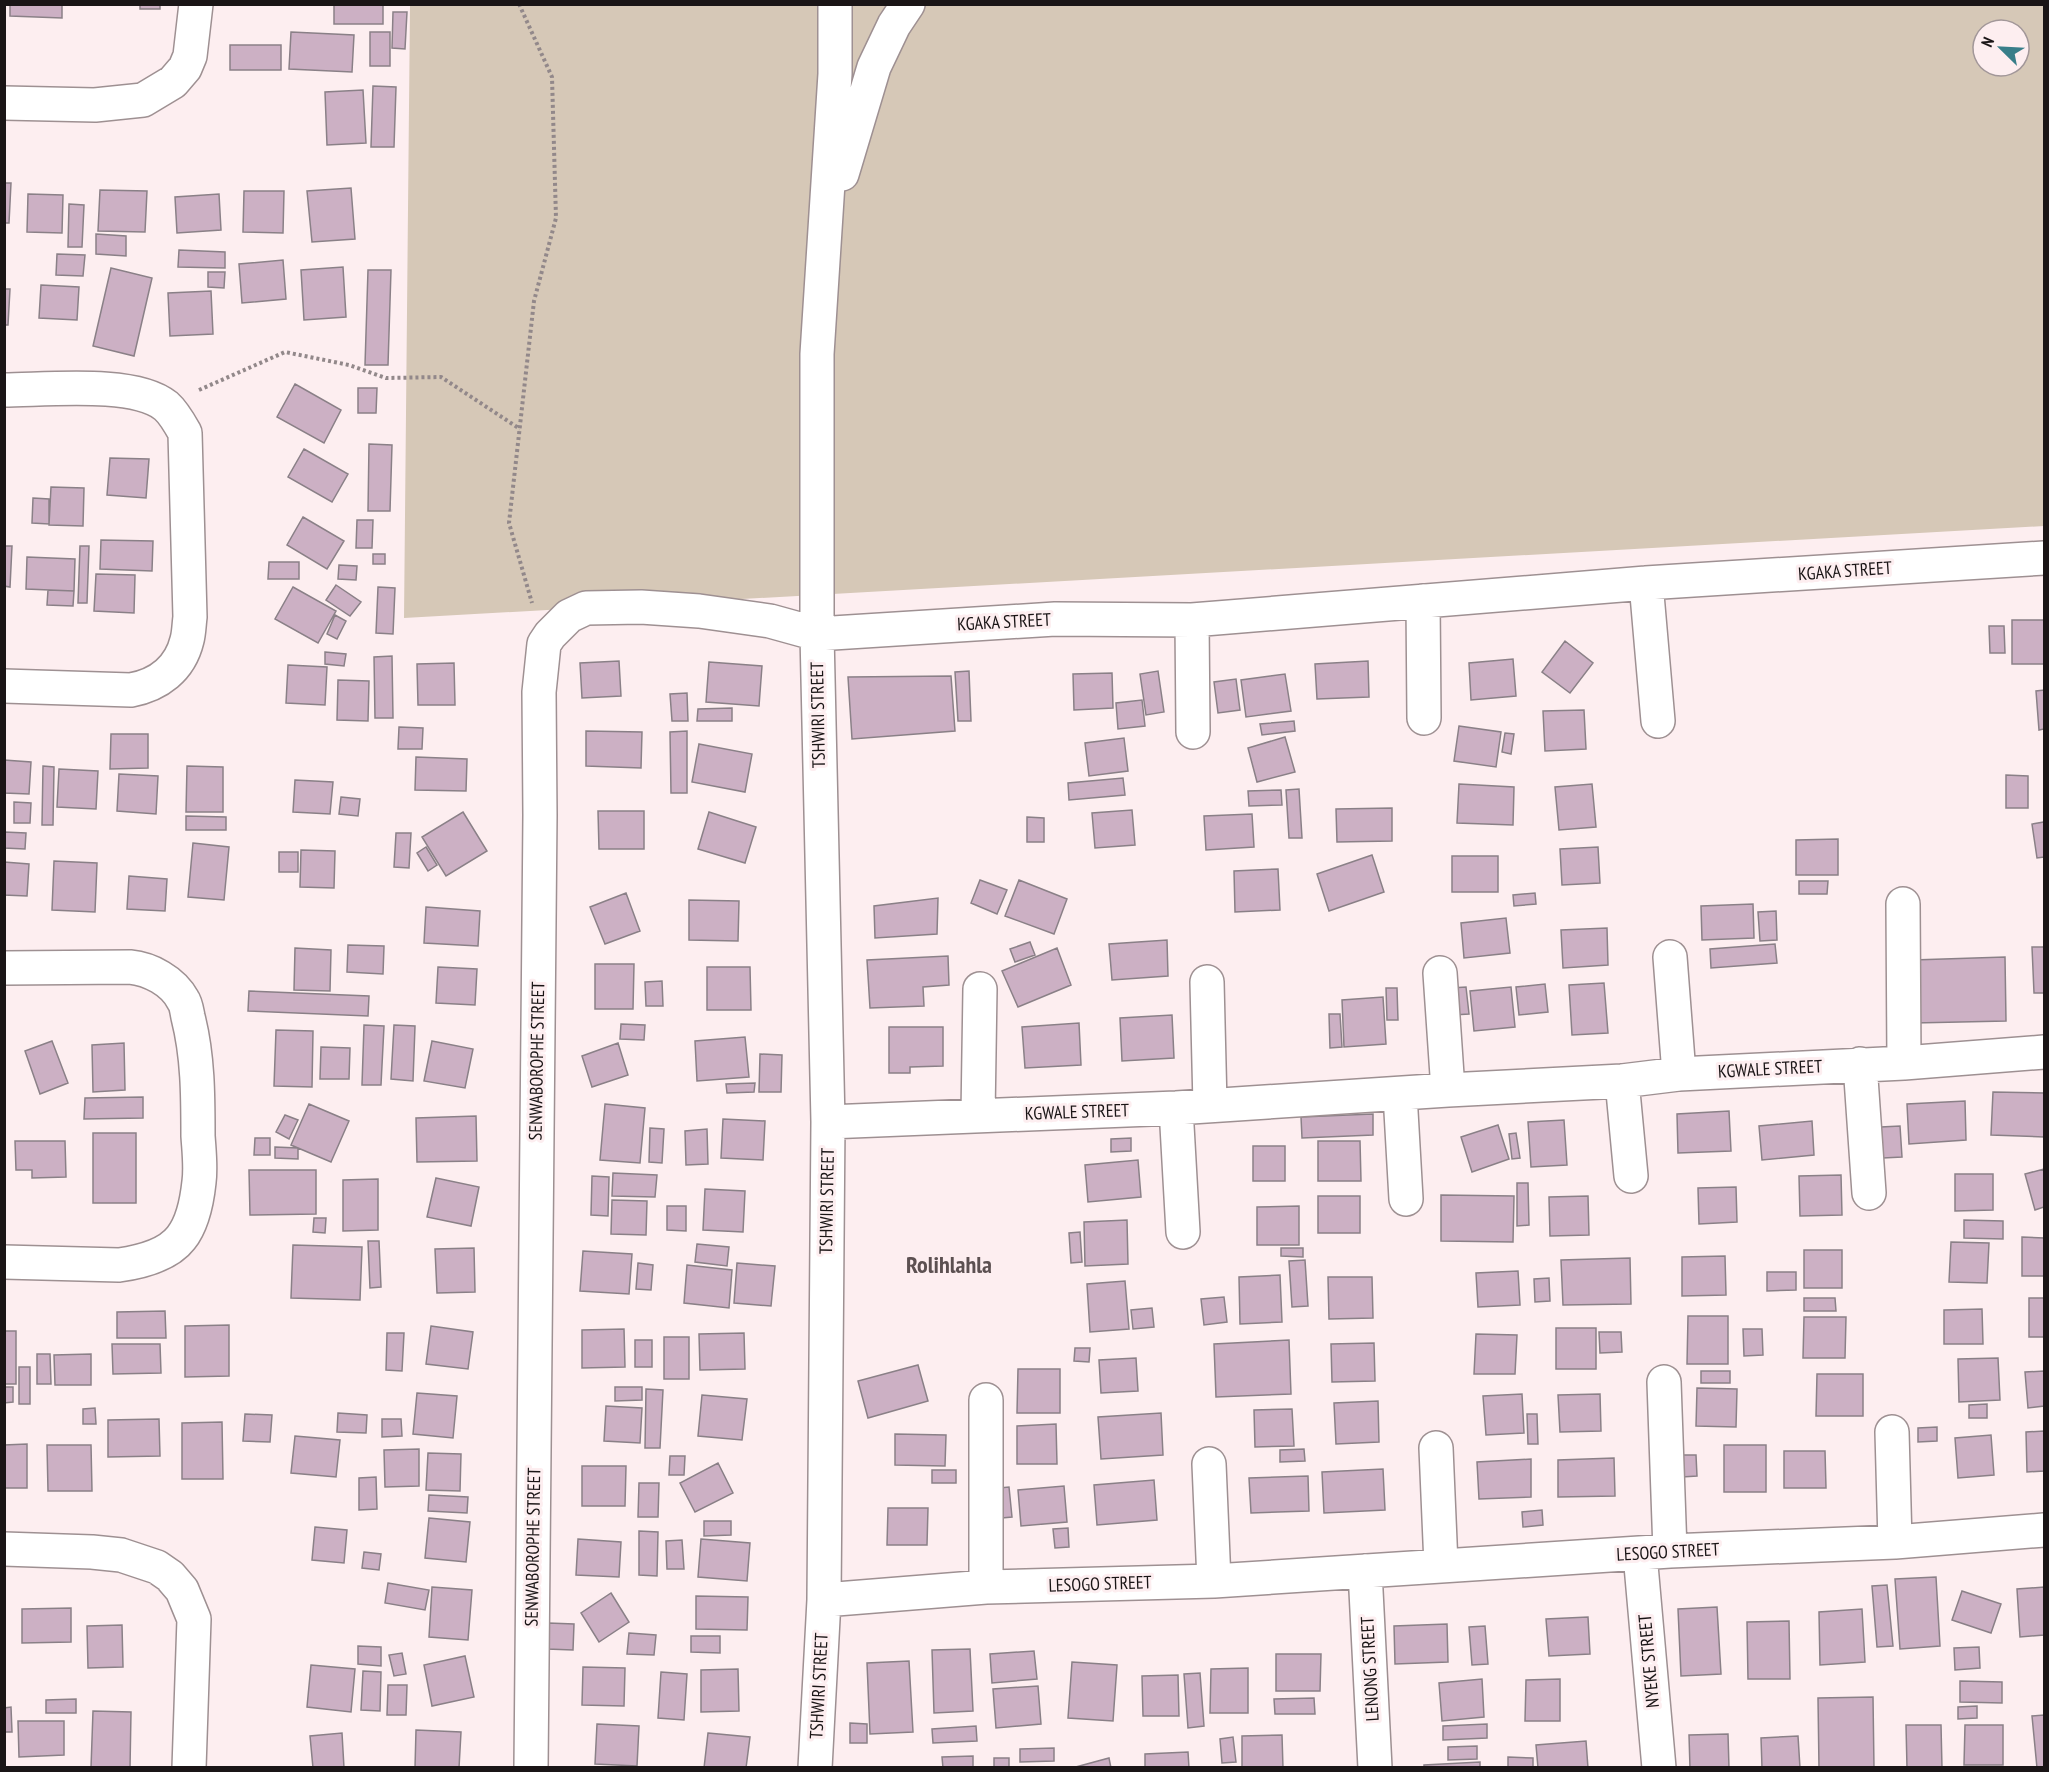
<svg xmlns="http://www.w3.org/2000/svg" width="2049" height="1772" font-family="'PT Sans Narrow',sans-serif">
<rect width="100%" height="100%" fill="#fdeef0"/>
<path fill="#d6c8b7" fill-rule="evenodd" d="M410,5H2044V526L404,618ZM1983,30H2019V66H1983Z"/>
<path fill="#ccb0c4" stroke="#8a8087" stroke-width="1.5" d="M10,4H62V18L10,16Z
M140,4H160V9H140Z
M334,4H383V24H334Z
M393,12H407L405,49L392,48Z
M291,32L354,35L352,72L289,69Z
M370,32H390V66H370Z
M230,45H281V70H230Z
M373,86L396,87L394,147H371Z
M363,90L366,143L327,145L325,92Z
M4,183H11L9,223H4Z
M351,188L355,239L312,242L307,191Z
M100,190L147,191L145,232L98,231Z
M244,191H284L283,233L243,232Z
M28,194L63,195L62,233L27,232Z
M219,194L221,230L177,233L175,197Z
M69,204L84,205L82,247H68Z
M96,234L126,236V256L96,254Z
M179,250L225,252V268L178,267Z
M57,254L85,255L83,276L56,275Z
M283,260L286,299L242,303L239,264Z
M343,267L346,317L304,320L301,270Z
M111,268L152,278L134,356L93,346Z
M368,270H391L388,365H365Z
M208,272H225L224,288L208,287Z
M41,285L79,287L77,320L39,318Z
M4,289H10L8,325H4Z
M211,291L213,334L170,336L168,293Z
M295,384L341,410L324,443L277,417Z
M358,388H377L376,413H358Z
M369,444L392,445L390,511H368Z
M304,449L348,474L332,502L288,477Z
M110,458L149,459L146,498L107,495Z
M51,487L84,488L83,526L49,525Z
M33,498L49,499V524L32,523Z
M303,517L344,541L327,569L287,545Z
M357,520H373L372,548H356Z
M101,540L153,541L152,571L100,569Z
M4,546H12L10,587L4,586Z
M80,546H89L87,603H78Z
M373,554H385V564H373Z
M27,557L75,559L74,591L26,589Z
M269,562H299V579H268Z
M339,565L357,566L356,580L338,579Z
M96,574L135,575L134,613L94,611Z
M336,585L361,602L350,616L326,600Z
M293,587L336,611L318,643L275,619Z
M378,587L395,588L393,634L376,633Z
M48,590L74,591L73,606L47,605Z
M335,615L346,621L337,639L327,634Z
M2012,620H2044V664H2012Z
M1989,626H2004L2005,653H1990Z
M1565,641L1593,663L1570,693L1542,672Z
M325,652L346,654L344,666L325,664Z
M392,656L393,718H375L374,657Z
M1513,659L1516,696L1471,700L1469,663Z
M619,661L621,696L582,698L580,663Z
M1368,661L1369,697L1317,699L1315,664Z
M709,662L762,666L759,706L706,702Z
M454,663L455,705H418L417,664Z
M288,665L327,667L325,705L286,703Z
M969,671L971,721H958L955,672Z
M1158,671L1164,712L1146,715L1140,674Z
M1112,673L1113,708L1074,710L1073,674Z
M1285,674L1291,711L1246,717L1241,680Z
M951,676L955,731L852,739L848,677Z
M1236,679L1240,710L1218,713L1214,682Z
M338,680L369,681L368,721L337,720Z
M2044,690V729L2039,730L2036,691Z
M687,693L688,721H672L670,694Z
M1142,700L1145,726L1118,729L1116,703Z
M732,708V721H697L698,709Z
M1584,710L1586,749L1545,751L1543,711Z
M1294,721L1295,731L1262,735L1260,724Z
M1459,726L1501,732L1496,767L1454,761Z
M399,727L423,728L422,749H398Z
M586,731L642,732L641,768L586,766Z
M687,731V793H671L670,732Z
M1505,733L1514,734L1511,754L1502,752Z
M111,734H148V768L110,769Z
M1285,737L1295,772L1257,782L1248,748Z
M1124,738L1128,771L1089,776L1085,743Z
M699,744L752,754L745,792L692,782Z
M416,757L467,759L466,791L415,790Z
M4,760L31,762L29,794L4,793Z
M43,766L54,767L53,825H42Z
M187,766L223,767V812H186Z
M59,769L98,771L96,809L57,807Z
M119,774L158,776L156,814L117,811Z
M2006,775L2028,776V808H2006Z
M1123,778L1125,795L1069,800L1068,783Z
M295,780L333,782L330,814L293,812Z
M1459,784L1514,787L1513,825L1457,823Z
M1592,784L1596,827L1559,830L1555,787Z
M1299,789L1302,838H1289L1286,790Z
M1281,790L1282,805L1249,806L1248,791Z
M341,797L360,799L358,816L339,814Z
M14,802L31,803L30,823H14Z
M1392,808V841L1337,842L1336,809Z
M1132,810L1135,845L1095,848L1092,813Z
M598,811H644V849H599Z
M463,812L487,851L446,876L422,837Z
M709,812L756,827L745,863L698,849Z
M1252,814L1254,847L1206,850L1204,816Z
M186,816L226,817V830H186Z
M1027,817L1044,818V842H1027Z
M2044,822V857L2037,858L2032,824Z
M4,832L26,833L25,849L4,848Z
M396,833H411L409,868L394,867Z
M1838,839V875H1796V840Z
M193,843L229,847L224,900L188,897Z
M426,847L437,865L428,871L417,853Z
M1598,847L1600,883L1562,885L1560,849Z
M301,850L335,851L334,888L300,887Z
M279,852H298V872H279Z
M1372,855L1384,892L1329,911L1317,874Z
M1452,856H1498V892H1452Z
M54,861L97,863L95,912L52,910Z
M4,862L29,864L27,896L4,895Z
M1278,869L1280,910L1235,912L1234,871Z
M129,876L167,879L165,911L127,909Z
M980,880L1007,890L997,914L971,903Z
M1019,880L1067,899L1054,934L1005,916Z
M1799,881H1828L1827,894H1799Z
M626,893L640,931L605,944L590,907Z
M1535,893L1536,904L1514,906L1513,895Z
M938,898L937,934L875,938L874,906Z
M689,900L739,901L738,941L689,940Z
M1753,904L1754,938L1702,940L1701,906Z
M426,907L480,911L478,946L424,943Z
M1776,911L1777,940L1760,941L1758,912Z
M1506,918L1510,953L1464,958L1461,923Z
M1607,928L1608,965L1563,968L1561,930Z
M1167,940L1168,976L1112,980L1109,944Z
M1030,942L1035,955L1015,962L1010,949Z
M1775,944L1777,963L1711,968L1710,949Z
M348,945L384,946L383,974L347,972Z
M2032,947H2044V993H2034Z
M295,948L331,950L330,991L294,990Z
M1057,948L1071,985L1018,1007L1002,971Z
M948,956L949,985L923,987L924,1006L870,1008L867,960Z
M2005,957L2006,1021L1914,1023L1913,960Z
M595,964H634L633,1009H595Z
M438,967L477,969L475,1005L436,1003Z
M707,967H750L751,1010H707Z
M662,981L663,1006H646L645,982Z
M1604,983L1608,1033L1572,1035L1569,985Z
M1545,984L1548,1012L1519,1015L1516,987Z
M1466,987L1469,1014L1453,1015L1451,988Z
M1511,987L1515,1027L1474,1031L1470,991Z
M1386,988H1397L1398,1020H1387Z
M249,991L369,996L368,1016L248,1011Z
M1383,997L1386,1044L1344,1047L1342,1000Z
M1329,1014H1340L1342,1047L1330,1048Z
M1172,1015L1174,1058L1122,1061L1120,1018Z
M1079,1023L1081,1065L1025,1068L1022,1027Z
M621,1024L645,1025L644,1040L620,1039Z
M364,1025L384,1026L381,1085H362Z
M394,1025L415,1026L413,1081L391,1079Z
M889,1027H943V1066L910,1067V1073H889Z
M276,1030L313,1031L312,1087L274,1086Z
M745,1037L749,1077L697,1081L695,1041Z
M52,1041L68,1083L40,1094L25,1051Z
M432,1041L473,1049L465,1088L424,1081Z
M124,1043L125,1090L93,1092L92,1045Z
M618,1043L628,1075L592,1087L582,1056Z
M321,1047L350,1048L349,1079H320Z
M760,1054L782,1055L781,1092H759Z
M755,1083L754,1092L727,1093L726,1084Z
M1993,1092L2044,1093V1137L1991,1135Z
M143,1097V1118L84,1119L85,1098Z
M1965,1101L1966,1140L1909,1144L1907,1104Z
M309,1104L349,1121L331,1162L291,1145Z
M605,1104L645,1108L640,1163L600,1160Z
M1729,1111L1731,1151L1678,1153L1677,1114Z
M1373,1114V1135L1302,1138L1301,1117Z
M285,1115L298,1120L289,1139L276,1132Z
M476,1116L477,1161L417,1162L416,1118Z
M723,1119L765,1121L763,1160L721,1158Z
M1564,1120L1567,1165L1531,1167L1528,1122Z
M1812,1121L1814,1155L1762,1160L1759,1126Z
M1498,1125L1509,1159L1472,1172L1461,1137Z
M1900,1126L1902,1157L1883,1158L1881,1127Z
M650,1128L664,1129L662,1163L649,1162Z
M707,1129L708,1164L686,1165L685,1131Z
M93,1133H136V1203H93Z
M1516,1133L1520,1158L1512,1159L1509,1134Z
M255,1138H270V1155H254Z
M1131,1138V1151L1111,1152V1139Z
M15,1141H65L66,1177L32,1178V1170H16Z
M1318,1141H1360L1361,1181H1318Z
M1253,1146H1285V1181H1253Z
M275,1147L298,1148V1159L275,1158Z
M1138,1160L1141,1197L1088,1202L1085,1165Z
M2044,1169V1207L2035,1210L2025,1174Z
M249,1170H316V1214L250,1215Z
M613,1173L657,1175L655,1197L612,1196Z
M1955,1174H1993V1210L1955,1211Z
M1841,1175L1842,1215L1800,1216L1799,1176Z
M592,1176L609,1177L608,1216L591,1215Z
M436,1178L479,1187L471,1226L427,1217Z
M378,1179V1230L343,1231V1180Z
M1517,1183H1528L1529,1225L1517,1226Z
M1736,1187L1737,1222L1699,1224L1698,1188Z
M705,1189L745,1191L743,1232L703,1230Z
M1441,1195L1514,1196L1513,1242L1441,1241Z
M1318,1196H1360V1233H1318Z
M1588,1196L1589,1235L1550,1236L1549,1197Z
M612,1200L647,1201L646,1235L611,1234Z
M667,1206H686V1231L667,1230Z
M1299,1206V1245H1257V1207Z
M314,1218H326L325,1233L313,1232Z
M1127,1220L1128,1264L1085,1266L1084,1222Z
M1964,1220L2003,1221V1239L1964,1238Z
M1080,1232L1082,1262L1071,1263L1069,1233Z
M2022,1237L2044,1238V1276H2022Z
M368,1241H379L381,1287L370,1288Z
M1951,1242L1989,1243L1987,1283L1949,1282Z
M697,1244L729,1247L727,1266L695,1262Z
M293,1245L362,1247L360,1300L291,1298Z
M474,1248L475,1292L437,1293L435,1249Z
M1281,1248H1303V1257L1281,1256Z
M1804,1250H1842V1288H1804Z
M583,1251L632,1254L629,1294L580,1291Z
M1725,1256L1726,1295L1682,1296V1257Z
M1630,1258L1631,1304L1563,1305L1561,1260Z
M1305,1260L1308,1306L1292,1307L1289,1261Z
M638,1263L653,1265L651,1290L636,1289Z
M737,1263L775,1266L771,1306L734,1303Z
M687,1265L732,1270L729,1308L684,1303Z
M1518,1271L1520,1305L1478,1307L1476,1273Z
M1767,1272H1796V1290L1767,1291Z
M1280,1275L1282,1322L1240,1324L1239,1277Z
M1328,1277H1372L1373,1318L1329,1319Z
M1549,1278L1550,1301L1535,1302L1534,1279Z
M1125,1281L1129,1329L1090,1332L1087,1284Z
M1224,1297L1227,1322L1204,1325L1201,1299Z
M1804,1298H1835L1836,1311H1804Z
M2029,1298H2044V1337H2029Z
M1152,1308L1154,1327L1133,1329L1131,1310Z
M1982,1309L1983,1344H1944V1310Z
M165,1311L166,1338H117V1312Z
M1688,1316H1728V1364H1687Z
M1804,1317H1846L1845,1358H1803Z
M229,1325V1376L185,1377V1326Z
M431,1326L473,1332L468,1369L426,1364Z
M1556,1328H1596V1369H1556Z
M624,1329L625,1367L582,1368V1330Z
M1743,1329H1762L1763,1355L1744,1356Z
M4,1331H16V1384H4Z
M1599,1332H1621L1622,1352L1600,1353Z
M387,1333H404L402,1371L386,1370Z
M744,1333L745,1369L700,1370L699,1334Z
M1476,1334L1517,1335L1515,1374H1474Z
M664,1337H689V1379H664Z
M635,1340H652V1367H635Z
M1289,1340L1291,1394L1216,1397L1214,1344Z
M1374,1343L1375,1381L1332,1382L1331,1344Z
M112,1344H160L161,1373L113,1374Z
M1075,1348H1090L1089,1362L1074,1361Z
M37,1354H50L51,1384H37Z
M91,1354V1385H55L54,1355Z
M1136,1358L1138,1391L1101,1393L1099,1360Z
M1998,1358L2000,1400L1959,1402L1958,1359Z
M918,1365L928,1401L868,1418L858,1381Z
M19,1367H30V1404H19Z
M1018,1369H1060V1413H1017Z
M1701,1371H1730V1383H1701Z
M2044,1371V1406L2028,1408L2025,1372Z
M1817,1374H1863V1416H1816Z
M4,1387H13V1402L4,1403Z
M615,1387H642V1400L615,1401Z
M1697,1388L1737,1389L1736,1427L1696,1426Z
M646,1389L663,1390L660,1448H645Z
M417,1393L457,1396L453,1438L413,1434Z
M1522,1394L1524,1433L1486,1435L1483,1396Z
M1600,1394L1601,1431L1560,1432L1558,1395Z
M702,1395L747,1399L742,1440L698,1436Z
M1378,1401L1379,1442L1336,1444L1334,1403Z
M1987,1404V1418H1969V1405Z
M606,1406L642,1408L640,1443L604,1441Z
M95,1408L96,1424H83V1409Z
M1292,1409L1294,1446L1255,1447L1254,1410Z
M338,1413L367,1415L366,1433L337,1432Z
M1161,1413L1163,1455L1101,1459L1098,1417Z
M245,1414L272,1415L270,1442L243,1441Z
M1527,1414H1537L1538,1444H1528Z
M159,1419L160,1456L108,1457V1420Z
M382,1419H401L402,1436L382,1437Z
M222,1422L223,1479H182V1423Z
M1056,1424L1057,1464H1017V1426Z
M1937,1427V1441L1918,1442V1428Z
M2044,1431V1471L2027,1472L2026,1432Z
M895,1434L946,1435L945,1466L895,1465Z
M1991,1435L1994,1475L1958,1478L1955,1438Z
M295,1436L340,1440L336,1477L291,1473Z
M27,1444V1488H4V1445Z
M47,1445H91L92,1491H48Z
M1724,1445H1766V1492H1724Z
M419,1449V1486L385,1487L384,1450Z
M1304,1449L1305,1461L1280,1462V1450Z
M1784,1451H1825L1826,1488H1784Z
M428,1453L461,1454L460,1491L426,1490Z
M1682,1455H1696L1697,1476L1682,1477Z
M670,1456H685L684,1475H669Z
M1614,1458L1615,1496L1558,1497V1460Z
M1531,1459V1497L1479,1499L1477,1462Z
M718,1463L733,1493L695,1512L680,1483Z
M582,1466H626L625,1506H582Z
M1383,1469L1385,1510L1324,1513L1322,1472Z
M932,1470H956V1483H932Z
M1308,1476L1309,1511L1251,1513L1249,1478Z
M376,1477L377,1509L359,1510V1478Z
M1154,1480L1157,1520L1097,1525L1094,1485Z
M639,1483H659L658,1517H638Z
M1064,1486L1067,1522L1021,1526L1018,1490Z
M1009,1487L1012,1517L991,1519L989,1489Z
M429,1495L468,1497L467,1513L428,1511Z
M888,1508H928L927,1545H887Z
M1542,1510L1543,1525L1523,1527L1522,1512Z
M429,1518L470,1522L466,1562L425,1558Z
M704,1521H731V1535L704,1536Z
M315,1527L347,1530L344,1563L312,1560Z
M1068,1528L1069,1547L1055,1548L1053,1529Z
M639,1531L658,1532L657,1576L639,1575Z
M578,1539L621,1542L619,1577L576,1575Z
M701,1539L750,1543L747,1581L698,1577Z
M682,1540L684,1569H667L666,1541Z
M364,1552L381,1554L379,1570L362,1568Z
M1936,1577L1940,1646L1900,1649L1895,1579Z
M388,1583L429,1590L425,1610L385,1603Z
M1887,1585L1893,1646L1877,1647L1872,1586Z
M432,1587L472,1590L468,1640L429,1637Z
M2044,1587V1635L2020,1637L2017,1589Z
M1962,1591L2001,1604L1991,1633L1952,1620Z
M611,1593L629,1622L599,1642L581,1613Z
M696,1596L748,1597L747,1630L696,1629Z
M1717,1607L1721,1674L1681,1676L1678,1609Z
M71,1608V1642L22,1643V1609Z
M1862,1609L1865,1662L1820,1665L1819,1612Z
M1588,1617L1590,1654L1549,1656L1546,1619Z
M1789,1621L1790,1679H1748L1747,1622Z
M548,1623L574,1624L573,1650L547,1649Z
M1447,1624L1448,1662L1395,1664L1394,1626Z
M122,1625L123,1667L88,1668L87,1626Z
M1485,1626L1488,1664L1472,1665L1469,1627Z
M629,1633L656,1635L654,1655L627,1654Z
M691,1636H720V1653L691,1652Z
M358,1646L381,1647V1666L358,1664Z
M1979,1647L1980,1668L1955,1670L1954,1648Z
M970,1649L973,1711L934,1713L932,1650Z
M1034,1651L1037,1679L992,1683L990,1654Z
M402,1653L406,1674L394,1676L389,1655Z
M1276,1654H1321L1320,1691H1276Z
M465,1656L474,1697L432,1706L424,1665Z
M909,1661L913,1732L870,1734L867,1663Z
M1072,1662L1117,1665L1113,1721L1068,1718Z
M311,1665L355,1669L351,1712L307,1707Z
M583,1667L625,1668L624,1706L582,1705Z
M1248,1668V1713H1210L1211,1669Z
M738,1669L739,1711L701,1712V1670Z
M363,1671L381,1672L380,1711L361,1710Z
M661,1672L687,1674L684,1720L658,1718Z
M1200,1673L1204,1726L1188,1728L1184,1674Z
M1178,1675L1179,1716H1143L1142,1676Z
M1482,1679L1484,1717L1442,1721L1439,1683Z
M1560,1679V1721H1525L1526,1680Z
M1960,1681L2002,1682V1703L1960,1702Z
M388,1685H407L406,1715H387Z
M1038,1686L1041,1724L996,1728L993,1689Z
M1873,1697L1874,1768H1819L1818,1698Z
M1314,1698L1315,1714H1275L1274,1699Z
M76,1699V1713H46V1700Z
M1977,1706V1718L1958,1719V1707Z
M11,1707L12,1732H4V1708Z
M93,1711L131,1712L130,1768H91Z
M2044,1715V1768H2037L2032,1716Z
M18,1721H64V1755L19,1757Z
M850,1723L867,1724V1743H850Z
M597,1724L639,1726L637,1766L595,1764Z
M1487,1724V1738L1443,1740V1726Z
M1906,1725H1941L1942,1768H1907Z
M1965,1725H2003V1765H1964Z
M976,1726L977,1741L933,1743L932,1729Z
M416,1730L461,1732L459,1768H415Z
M342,1733L344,1768H313L310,1736Z
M708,1733L750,1737L746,1768H704Z
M1728,1734L1729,1768H1690L1689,1735Z
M1282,1735L1283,1768H1242V1736Z
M1798,1736L1800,1768H1762L1761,1738Z
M1233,1737L1236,1762L1222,1763L1220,1739Z
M1586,1741L1588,1768H1538L1536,1745Z
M1477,1746V1759L1448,1760V1747Z
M1054,1748V1761L1020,1762V1749Z
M1188,1752L1189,1768H1145V1754Z
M973,1756V1768H943L942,1757Z
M1508,1757L1533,1758V1768H1508Z
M994,1758H1009V1768H994Z
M1109,1758L1111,1768H1072Z
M1480,1762V1768H1424V1765Z"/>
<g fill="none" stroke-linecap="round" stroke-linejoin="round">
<defs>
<path id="minor" d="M4,103L95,105L143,100L173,82L185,68L190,56L196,4
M842,174L874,67L894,25L908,4
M4,390C44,390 135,380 166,406C174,413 180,424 185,433L190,617C189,624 189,633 187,640C180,669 158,685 131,690L4,686
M1646,583L1658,721
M1423,601L1424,718
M1192,620L1193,732
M1903,904L1904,1063
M1670,957L1679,1074
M4,968L130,967C150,969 173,981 183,1000C186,1004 187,1012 188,1017C198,1056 198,1096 198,1136C199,1151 201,1167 199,1182C197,1201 193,1223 181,1238C168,1255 140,1262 119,1265L4,1262
M1440,973L1448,1090
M1207,982L1210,1105
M1860,1064L1869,1193
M1622,1081L1631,1176
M1400,1094L1406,1199
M1176,1108L1183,1232
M978,1115L980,989
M828,1122L1176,1108L1448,1090L1622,1081L1679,1074L1904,1063L2044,1052
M1664,1382L1670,1551
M986,1400V1587
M1892,1432L1895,1542
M1436,1448L1441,1565
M1209,1464L1214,1581
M4,1549L92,1552L121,1555L157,1567L170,1576L182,1590L194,1619L189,1768
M1640,1554L1659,1768
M1365,1571L1375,1768
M824,1600L986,1587L1214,1581L1670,1551L1895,1542L2044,1530
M531,1768L540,815L539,692L544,644L550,635L569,616L586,608L641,607L699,611L770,621L817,634L1055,619L1192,620L1646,583L2044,558
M815,1768L824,1600L828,1122L817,634V354L835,74V4"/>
</defs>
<use href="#minor" stroke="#9e9092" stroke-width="36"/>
<path stroke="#92888a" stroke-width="4" stroke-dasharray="3 3" stroke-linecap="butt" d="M519,4L552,77L556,218L534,301L509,523L532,603
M199,390L285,352L349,365L386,378L441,377L520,429"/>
<use href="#minor" stroke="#fff" stroke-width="33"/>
</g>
<g text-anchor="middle" stroke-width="6" stroke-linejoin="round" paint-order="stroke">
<g font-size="18" fill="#1a1516" stroke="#fdeef0">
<text transform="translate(1845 571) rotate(-4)" y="6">KGAKA STREET</text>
<text transform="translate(1004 622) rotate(-3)" y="6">KGAKA STREET</text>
<text transform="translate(818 715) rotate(-91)" y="6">TSHWIRI STREET</text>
<text transform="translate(537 1061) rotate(-89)" y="6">SENWABOROPHE STREET</text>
<text transform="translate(1770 1069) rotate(-3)" y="6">KGWALE STREET</text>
<text transform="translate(1077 1112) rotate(-2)" y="6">KGWALE STREET</text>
<text transform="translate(827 1201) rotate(-89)" y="6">TSHWIRI STREET</text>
<text transform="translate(533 1547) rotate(-89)" y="6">SENWABOROPHE STREET</text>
<text transform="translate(1668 1552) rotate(-3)" y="6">LESOGO STREET</text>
<text transform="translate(1100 1584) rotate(-2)" y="6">LESOGO STREET</text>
<text transform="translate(1649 1661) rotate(-95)" y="6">NYEKE STREET</text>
<text transform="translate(1370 1669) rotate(-93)" y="6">LENONG STREET</text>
<text transform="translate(819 1686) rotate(-87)" y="6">TSHWIRI STREET</text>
</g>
<g font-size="24" font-weight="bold" fill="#5c5051" stroke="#fdeef0">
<text x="949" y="1273">Rolihlahla</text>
</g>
</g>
<rect width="2049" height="1772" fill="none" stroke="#1a1516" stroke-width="12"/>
<g transform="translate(2001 48) rotate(294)"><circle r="28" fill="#fdeef0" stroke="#a29799" stroke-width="1.5"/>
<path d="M0-4.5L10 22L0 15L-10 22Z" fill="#387e89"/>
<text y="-9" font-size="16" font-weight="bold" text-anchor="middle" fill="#1a1516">N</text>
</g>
</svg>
